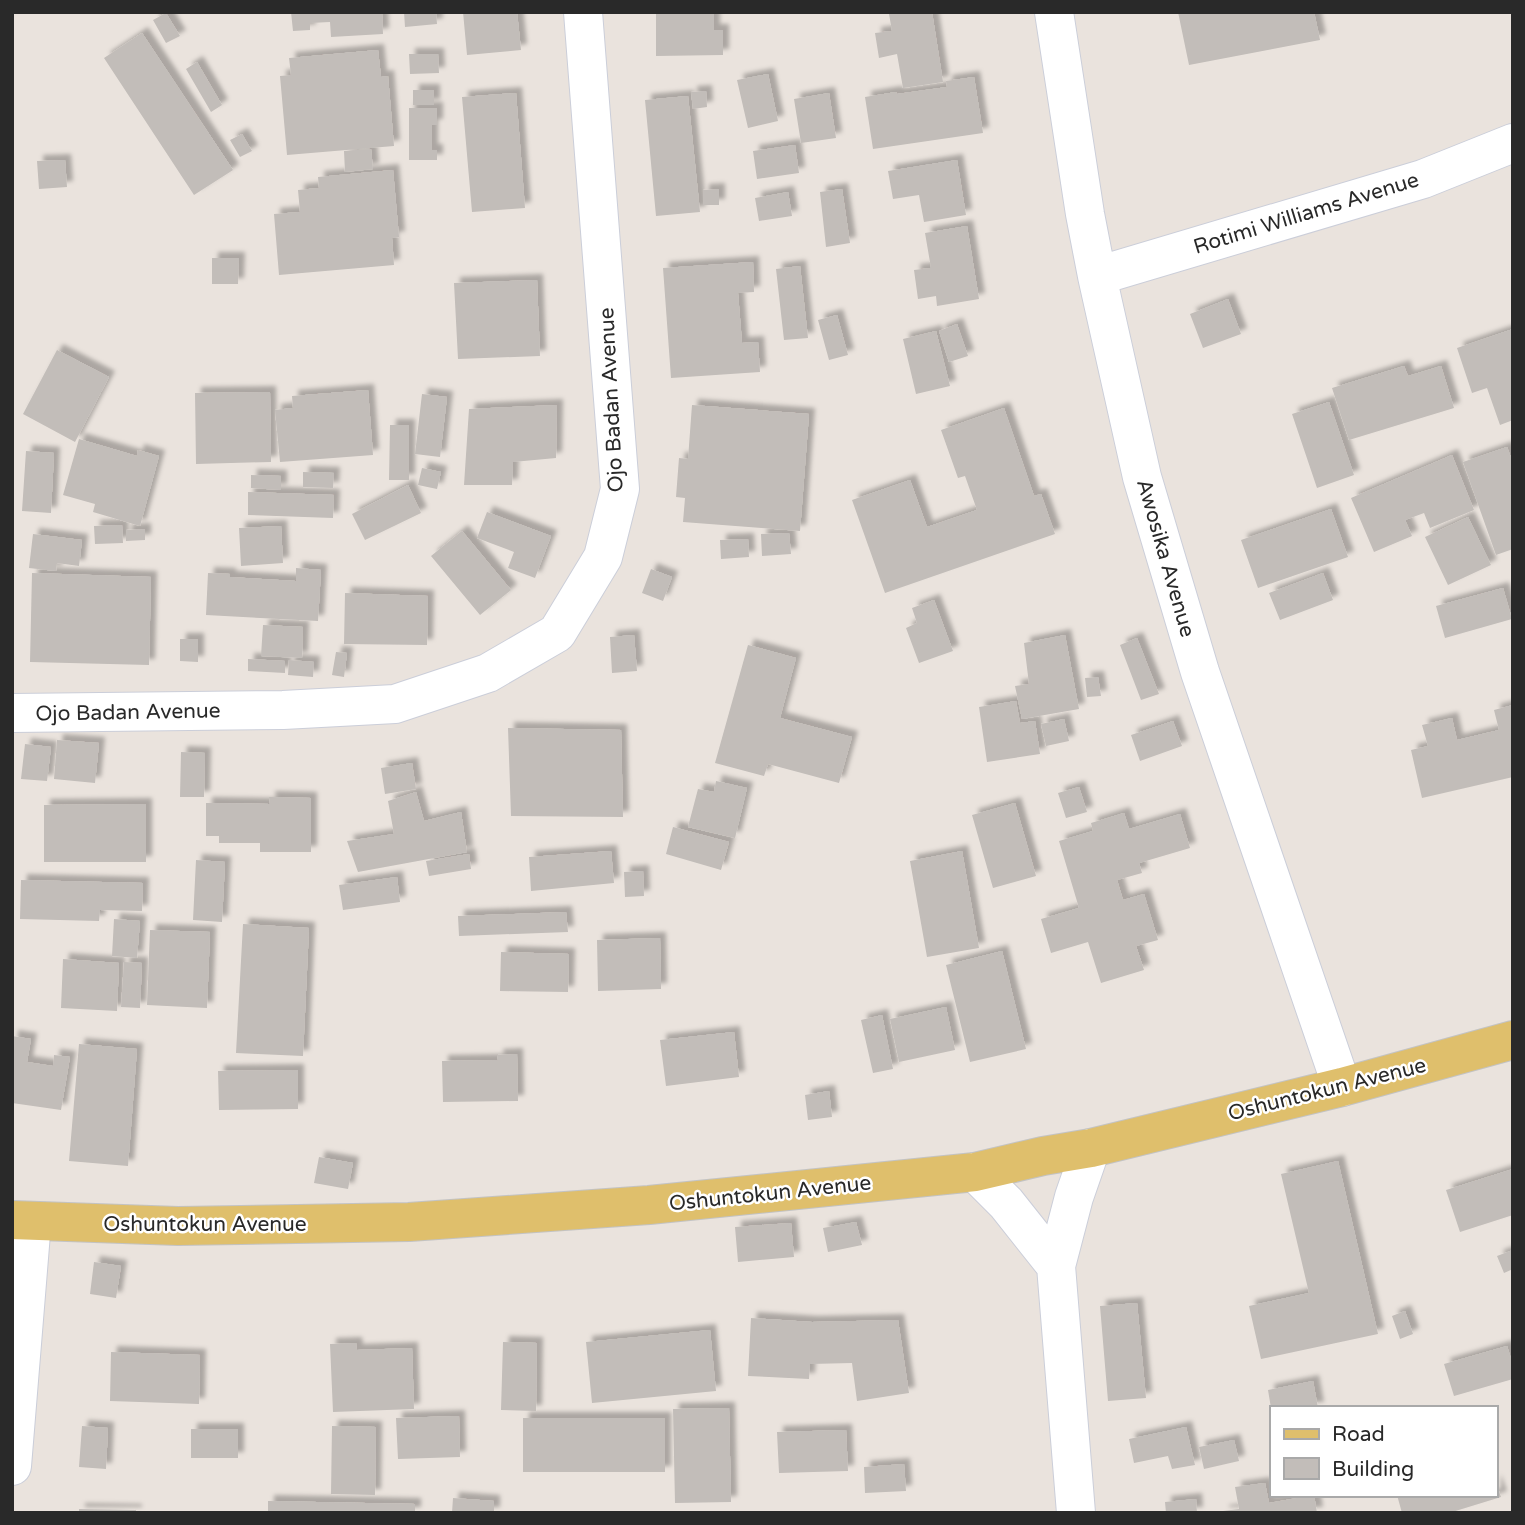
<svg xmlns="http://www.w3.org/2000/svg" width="1525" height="1525" font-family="'Varela Round',sans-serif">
<defs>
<filter id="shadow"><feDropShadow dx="6" dy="-6" stdDeviation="2" flood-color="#0004"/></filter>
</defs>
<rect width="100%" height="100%" fill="#eae3dd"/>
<path fill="#c2bdb9" filter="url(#shadow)" d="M291,12H382L383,34L331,37L330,22L310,23V30L293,31Z
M404,12H436L437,24L405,27Z
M463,12H517L521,50L467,55Z
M656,12H714V30H723V55L656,56Z
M901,12H932L943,82L903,88L897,54L879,58L875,33L892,31L889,14Z
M1178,12H1314L1320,40L1189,65Z
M166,13L180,36L166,43L153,20Z
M142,33L233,170L194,195L104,58Z
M378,50L381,77L388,76L394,146L287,155L280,76L291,75L289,58Z
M409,54H438L439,73L410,74Z
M197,62L222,105L211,112L186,69Z
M768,74L778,121L748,128L737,80Z
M974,77L983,133L873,149L865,97L896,92L897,94L947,87L946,81Z
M413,90H434V105H413Z
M706,91L707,107L693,109L691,92Z
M516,93L525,208L472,212L462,97Z
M829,93L836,138L801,143L794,99Z
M688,96L700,212L656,216L645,100Z
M409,108H437V125H432V150H437V160H409Z
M242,134L252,151L240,157L230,140Z
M795,145L799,173L757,179L753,151Z
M371,149L373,169L345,172L344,151Z
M65,160L67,187L39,189L37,161Z
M957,160L966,215L924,222L919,195L893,199L888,171Z
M393,170L399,237L392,238L394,265L279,275L274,214L300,212L298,190L319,188L318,177Z
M719,189V205H703V190Z
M842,189L850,243L826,247L820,192Z
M788,192L792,216L759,221L755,198Z
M967,226L979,299L937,306L936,296L918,299L914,270L931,268L925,233Z
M212,258H239L238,284H212Z
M753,262L754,292L738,293L742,343L758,342L760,372L671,378L663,268Z
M800,266L808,338L784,340L776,269Z
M537,280L540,356L458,359L454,283Z
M1228,299L1241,334L1203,348L1190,314Z
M837,315L848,355L829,360L818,320Z
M957,324L968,356L949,362L939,331Z
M1513,329V420L1500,425L1487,388L1472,393L1457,348Z
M936,331L950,386L916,394L903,339Z
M57,350L109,377L75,442L23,414Z
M1404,366L1408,376L1441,366L1454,408L1349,440L1332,388Z
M368,390L373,455L280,462L275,410L293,408L292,396Z
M270,392L271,462L196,464L195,393Z
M422,394L447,397L440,457L415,454Z
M1329,402L1354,475L1317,488L1292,414Z
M557,405L556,458L513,462L512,485H464L469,409Z
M692,405L809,414L800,531L683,522L685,498L676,497L679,458L688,459Z
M1004,408L1034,496L1041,494L1055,534L885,593L852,500L910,480L927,527L977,510L965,476L958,478L941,430Z
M390,425H409V480H389Z
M79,439L137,456L138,450L159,456L140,526L93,512L95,504L63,495Z
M1507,447L1513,463V549L1496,555L1463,462Z
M26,451L54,453L51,513L22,511Z
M1452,455L1474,510L1430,528L1424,513L1405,520L1412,536L1374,552L1351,498Z
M422,468L441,472L437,489L418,485Z
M303,472L334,473L333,488L303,487Z
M251,475L281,476V490L251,488Z
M408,485L421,513L365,540L352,514Z
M248,492L334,495L333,518L248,515Z
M1331,509L1348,557L1258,588L1241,540Z
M487,512L551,536L535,578L508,568L514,552L477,538Z
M1468,517L1491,565L1448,585L1425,537Z
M122,525L123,543L95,544L94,526Z
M281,526L283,563L241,566L239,528Z
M145,529V540L126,541V530Z
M462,531L511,590L480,615L431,556Z
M789,533L791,554L762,556L761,534Z
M33,534L82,540L79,566L57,563L56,571L29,568Z
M748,539L749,557L721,559L720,540Z
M296,568L321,570L318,621L206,615L208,573L230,574V577L296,581Z
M651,569L672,577L663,601L642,593Z
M32,573L151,577L149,665L30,662Z
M1323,573L1333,600L1280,620L1269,593Z
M1503,588L1512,619L1445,638L1436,606Z
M345,593L428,596L427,645L344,644Z
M934,600L953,651L919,663L906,628L917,623L912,608Z
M263,625L303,627L302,658L261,656Z
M634,635L637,671L612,673L610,637Z
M1065,635L1079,709L1022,719L1015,686L1029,684L1024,643Z
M1137,638L1159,694L1141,700L1120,645Z
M180,639H198V662L180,661Z
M748,645L796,658L780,718L852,737L839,783L768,764L764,776L715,763Z
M336,652L347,653L344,677L332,675Z
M248,659L285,661V673L248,671Z
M289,660L314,662L313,677L288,675Z
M1098,677L1101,696L1087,697L1085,678Z
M1016,701L1020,723L1035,721L1040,754L987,762L979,707Z
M1513,705V777L1422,798L1411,750L1428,746L1422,725L1452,718L1457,740L1499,730L1494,710Z
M1064,719L1069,741L1046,746L1041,724Z
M1173,721L1182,746L1140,761L1131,735Z
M508,728L621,730L623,817L511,816Z
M57,740L99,743L95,783L54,779Z
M25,744L51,747L47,781L21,779Z
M181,752L205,753L204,797H180Z
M412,763L416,789L385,794L381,768Z
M716,781L747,788L735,838L688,827L698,789L714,792Z
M1079,787L1087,812L1066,818L1058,793Z
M416,792L424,821L461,812L467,852L358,872L347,841L394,834L388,801Z
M269,797L311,798V852H260V843H219V836H206V803L270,804Z
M1015,803L1036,876L993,888L972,815Z
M146,804V862H44V805Z
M1124,813L1129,829L1180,814L1190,848L1139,863L1142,873L1117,880L1123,900L1144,894L1158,940L1136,946L1144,970L1101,983L1088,942L1051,953L1041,919L1079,908L1059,841L1093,831L1091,823Z
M673,827L729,842L721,870L666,854Z
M611,851L614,883L531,891L529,857Z
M962,851L979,948L927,957L910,861Z
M469,854L471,869L429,876L426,861Z
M196,860L225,862L222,922L193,920Z
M643,871L644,896L625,897L624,872Z
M397,877L400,902L343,910L339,885Z
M21,880L143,883L142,911L100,910L99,921L20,919Z
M566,912L568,932L459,936L458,916Z
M114,919L140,921L137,958L112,956Z
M243,924L309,928L303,1056L236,1053Z
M150,930L210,932L207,1008L147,1005Z
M660,938L661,989L598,991L597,940Z
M1002,951L1026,1049L970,1062L946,965Z
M501,952L569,954L568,992L500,991Z
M63,959L119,963L117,1011L61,1008Z
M124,962L142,963L140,1008L121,1007Z
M946,1007L955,1050L899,1062L890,1019Z
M882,1015L893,1069L873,1073L861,1020Z
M734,1032L739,1077L666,1086L660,1040Z
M12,1036L31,1039L27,1062L53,1066L54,1055L70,1057L61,1110L12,1103Z
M79,1044L137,1049L128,1166L69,1161Z
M517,1054L518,1101L443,1102L442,1061L498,1060L497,1055Z
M298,1070V1109L219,1110L218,1071Z
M829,1091L832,1117L808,1120L805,1095Z
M319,1157L353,1163L348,1189L314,1183Z
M1338,1161L1378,1334L1261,1359L1249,1306L1309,1293L1281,1174Z
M1513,1169V1215L1460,1232L1446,1190Z
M856,1222L862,1245L828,1252L823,1228Z
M791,1223L794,1257L738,1262L735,1227Z
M1513,1250V1269L1504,1273L1497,1256Z
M94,1262L121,1266L116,1298L90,1294Z
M1137,1303L1146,1398L1108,1401L1100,1306Z
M1405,1311L1413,1334L1400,1339L1392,1316Z
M751,1318L812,1322L898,1320L909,1393L857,1401L852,1363L810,1364L809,1379L748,1376Z
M710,1330L716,1391L592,1403L586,1342Z
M503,1342L537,1343L536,1411L501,1410Z
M356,1343L357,1350L412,1348L414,1409L333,1412L330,1344Z
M1507,1346L1513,1365V1379L1454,1396L1444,1364Z
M111,1352L200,1355L199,1404L110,1401Z
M1313,1381L1318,1408H1271L1268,1390Z
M729,1408L731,1502L675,1503L673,1409Z
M459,1416L460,1457L398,1459L396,1418Z
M523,1418H665V1472H523Z
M82,1426L108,1428L106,1469L79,1467Z
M332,1426L376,1427L375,1495L331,1494Z
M1186,1427L1195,1465L1172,1469L1168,1456L1134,1463L1129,1439Z
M191,1429H238V1458H191Z
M846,1430L848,1471L779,1473L777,1432Z
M1234,1440L1239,1461L1204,1469L1199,1447Z
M904,1464L906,1491L865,1493L864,1467Z
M1495,1480L1501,1497L1449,1513H1402L1397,1495H1495Z
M1265,1483L1269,1503L1314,1495L1317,1513H1223V1511L1239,1509L1235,1487Z
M453,1498L494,1501V1513H452Z
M1196,1499L1197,1513H1166L1165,1502Z
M268,1501L415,1504V1513H268Z
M79,1509L136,1510V1513H79Z"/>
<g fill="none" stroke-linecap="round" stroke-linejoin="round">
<defs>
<path id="minor" d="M1054,12L1085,214L1097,276L1142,477L1200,672L1342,1087
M1097,276L1423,179L1513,143
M12,713L283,710L395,704L488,673L557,633L603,557L620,489L583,12
M975,1172L1006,1203L1056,1266
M12,1466L32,1221
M1076,1513L1056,1266L1074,1197L1091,1148"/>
<path id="major" d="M12,1220L178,1226L409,1222L649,1205L975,1172L1043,1156L1091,1148L1342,1087L1513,1040"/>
</defs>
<use href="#minor" stroke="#cbced9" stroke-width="40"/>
<use href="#major" stroke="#c3c3c3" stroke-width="40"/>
<use href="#minor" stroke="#fff" stroke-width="38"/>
<use href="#major" stroke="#dfbf6c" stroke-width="38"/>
</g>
<g text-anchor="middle" stroke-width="5" stroke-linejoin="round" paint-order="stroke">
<g font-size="21" fill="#292929" stroke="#fff">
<text transform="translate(1306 213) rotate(-17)" y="7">Rotimi Williams Avenue</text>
<text transform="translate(611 400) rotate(-93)" y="7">Ojo Badan Avenue</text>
<text transform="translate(1166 558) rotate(74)" y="7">Awosika Avenue</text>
<text transform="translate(128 712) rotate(-1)" y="7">Ojo Badan Avenue</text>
<text transform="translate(1327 1089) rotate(-14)" y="7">Oshuntokun Avenue</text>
<text transform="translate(770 1193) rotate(-6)" y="7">Oshuntokun Avenue</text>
<text x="205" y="1231">Oshuntokun Avenue</text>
</g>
</g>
<rect width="1525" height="1525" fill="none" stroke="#292929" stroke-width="28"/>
<rect x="1270" y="1406" width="228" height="91" fill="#ffffff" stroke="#a9a9a9" stroke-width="2"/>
<rect x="1284" y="1429" width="35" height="10" fill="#dfbf6c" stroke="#a9a9a9" stroke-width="2"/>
<text x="1332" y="1441" font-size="21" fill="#292929">Road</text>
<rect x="1284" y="1458" width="35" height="21" fill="#c2bdb9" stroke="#a9a9a9" stroke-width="2"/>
<text x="1332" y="1476" font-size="21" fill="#292929">Building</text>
</svg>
